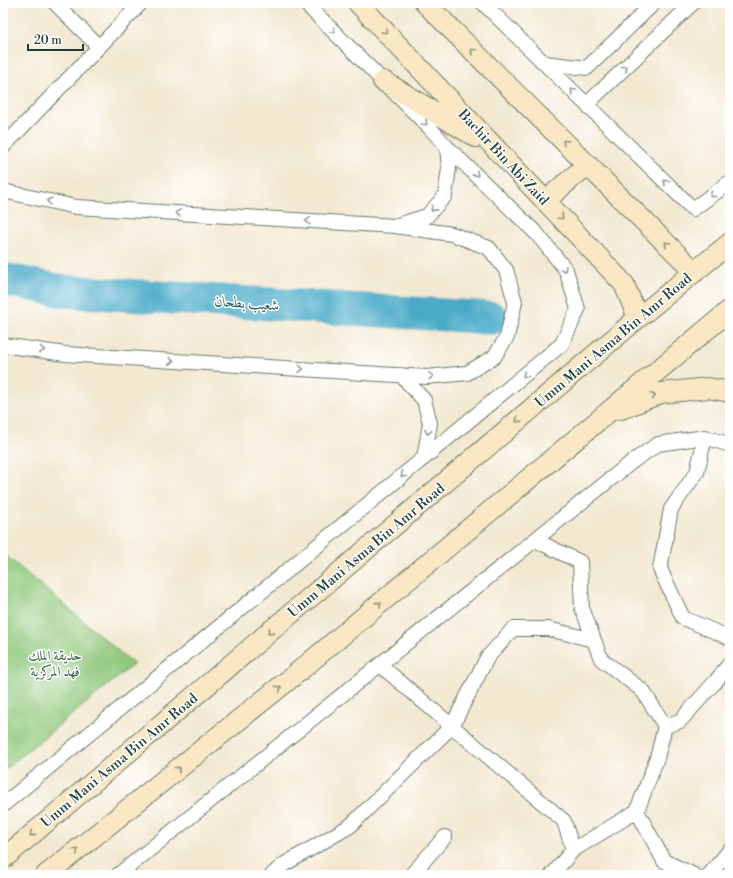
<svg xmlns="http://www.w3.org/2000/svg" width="733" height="878" font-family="'Libre Bodoni',Amiri,serif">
<rect width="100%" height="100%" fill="#fff"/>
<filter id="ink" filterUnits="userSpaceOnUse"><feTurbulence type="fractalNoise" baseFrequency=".025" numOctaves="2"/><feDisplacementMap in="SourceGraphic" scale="8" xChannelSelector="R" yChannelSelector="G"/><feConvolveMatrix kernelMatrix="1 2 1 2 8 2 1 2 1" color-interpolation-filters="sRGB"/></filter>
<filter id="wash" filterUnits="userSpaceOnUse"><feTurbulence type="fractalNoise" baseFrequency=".012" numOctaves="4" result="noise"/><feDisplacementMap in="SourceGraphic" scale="16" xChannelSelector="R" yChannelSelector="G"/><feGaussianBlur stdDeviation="0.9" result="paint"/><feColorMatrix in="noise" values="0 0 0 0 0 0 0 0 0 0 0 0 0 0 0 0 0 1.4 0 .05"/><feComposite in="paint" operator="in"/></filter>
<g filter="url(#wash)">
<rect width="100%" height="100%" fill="#f2e8d0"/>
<path fill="#90c87b" stroke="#588258" d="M3,553L134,664L3,771Z"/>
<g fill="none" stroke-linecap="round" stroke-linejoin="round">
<path stroke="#49aac8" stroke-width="33" d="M3,279L62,291L492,318"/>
</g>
</g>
<g filter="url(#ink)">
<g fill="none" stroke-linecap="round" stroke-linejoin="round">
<defs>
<path id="street" d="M55,3L99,47
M483,3L693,209L730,182
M545,63L587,68L654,3
M587,104L693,3
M3,147L141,3
M3,191L76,207L395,226L427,216L445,196L449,168L447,147
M3,345L65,354L427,377L467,373L494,357L507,337L515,302L506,270L489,248L452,234L395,226
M401,375L424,400L430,423L424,458
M705,437L697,472L671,509L660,569L683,618L730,638
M535,540L580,562L582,608L601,659L643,691L665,726L657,758L637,811L664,861L694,875
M380,665L564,821L573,850
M665,726L680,721L716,681L730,663
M3,805L562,344L578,309L566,270L537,234L447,147L429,127L305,3
M118,875L633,461L658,444L705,437L730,445
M272,875L283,865L350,826L452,726L487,658L513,629H548L594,640
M411,875L445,837
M552,875L573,850L637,811
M709,875L730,850"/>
<path id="secondary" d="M358,3L624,284L638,318
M425,3L695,272
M383,81L476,137
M545,201L587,165
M621,409L661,393L708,388L730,392
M3,859L638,318L730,243
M46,875L291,678L730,310"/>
</defs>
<use href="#street" stroke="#69796b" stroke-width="16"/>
<use href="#secondary" stroke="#69796b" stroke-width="22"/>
<use href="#street" stroke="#fff" stroke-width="14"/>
<use href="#secondary" stroke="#f9e7c3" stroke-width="20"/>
</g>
<defs><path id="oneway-chevron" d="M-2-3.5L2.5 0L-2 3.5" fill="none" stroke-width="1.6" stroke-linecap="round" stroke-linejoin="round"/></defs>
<g stroke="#8f9e9a">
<use href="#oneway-chevron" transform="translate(333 31) rotate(45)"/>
<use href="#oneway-chevron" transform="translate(625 68) rotate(-43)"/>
<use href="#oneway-chevron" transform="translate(573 91) rotate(-135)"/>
<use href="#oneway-chevron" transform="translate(425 123) rotate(45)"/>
<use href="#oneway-chevron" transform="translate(476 174) rotate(44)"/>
<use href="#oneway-chevron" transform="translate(666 182) rotate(-136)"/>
<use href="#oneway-chevron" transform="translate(712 195) rotate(143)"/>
<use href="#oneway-chevron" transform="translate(49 201) rotate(-168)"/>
<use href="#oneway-chevron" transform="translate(433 209) rotate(132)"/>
<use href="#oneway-chevron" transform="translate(178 213) rotate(-177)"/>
<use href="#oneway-chevron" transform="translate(308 221) rotate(-177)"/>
<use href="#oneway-chevron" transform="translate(564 269) rotate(59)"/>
<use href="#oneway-chevron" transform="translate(42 350) rotate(8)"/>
<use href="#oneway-chevron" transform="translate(171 361) rotate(4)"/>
<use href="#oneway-chevron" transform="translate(301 369) rotate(4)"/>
<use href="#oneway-chevron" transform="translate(525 375) rotate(141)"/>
<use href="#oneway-chevron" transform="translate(431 376) rotate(-4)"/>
<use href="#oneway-chevron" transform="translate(428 432) rotate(100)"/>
<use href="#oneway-chevron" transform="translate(403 475) rotate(141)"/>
</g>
<g stroke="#8c927c">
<use href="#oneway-chevron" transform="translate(385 31) rotate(47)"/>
<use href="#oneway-chevron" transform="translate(473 51) rotate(-135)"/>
<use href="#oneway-chevron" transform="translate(565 142) rotate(-135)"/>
<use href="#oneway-chevron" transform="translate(561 217) rotate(46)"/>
<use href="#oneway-chevron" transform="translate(667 244) rotate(-135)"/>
<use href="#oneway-chevron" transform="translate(653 396) rotate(-22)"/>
<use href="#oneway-chevron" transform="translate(518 420) rotate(140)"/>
<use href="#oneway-chevron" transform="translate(379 604) rotate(-40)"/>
<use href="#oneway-chevron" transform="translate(270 632) rotate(140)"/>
<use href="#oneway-chevron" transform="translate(279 688) rotate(-39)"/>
<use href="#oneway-chevron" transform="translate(178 769) rotate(-39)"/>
<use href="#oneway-chevron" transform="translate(32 834) rotate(140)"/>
<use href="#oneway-chevron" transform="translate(76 851) rotate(-39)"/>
</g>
</g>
<g text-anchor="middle" stroke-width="3" stroke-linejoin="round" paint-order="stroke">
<g font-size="14" fill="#1f3d34" stroke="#fff">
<text transform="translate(504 157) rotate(47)" y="5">Bachir Bin Abi Zaid</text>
<text transform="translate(613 340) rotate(-40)" y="5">Umm Mani Asma Bin Amr Road</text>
<text transform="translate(366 550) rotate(-40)" y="5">Umm Mani Asma Bin Amr Road</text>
<text transform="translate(119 760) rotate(-40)" y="5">Umm Mani Asma Bin Amr Road</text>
</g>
<g font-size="14" fill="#3b6046" stroke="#fff">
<text x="55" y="660">حدیقة الملك<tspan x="55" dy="16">فهد المركزية</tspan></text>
</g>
<g font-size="15" font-style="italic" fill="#2e6368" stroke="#fff">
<text transform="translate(247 303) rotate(4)" y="5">شعيب بطحان</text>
</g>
</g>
<rect width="733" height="878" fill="none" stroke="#fff" stroke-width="16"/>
<path d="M28 44v6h55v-6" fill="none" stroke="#1f3d34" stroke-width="2"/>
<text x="34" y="44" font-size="12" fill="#1f3d34" stroke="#ffffff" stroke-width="3" paint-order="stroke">20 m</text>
</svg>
